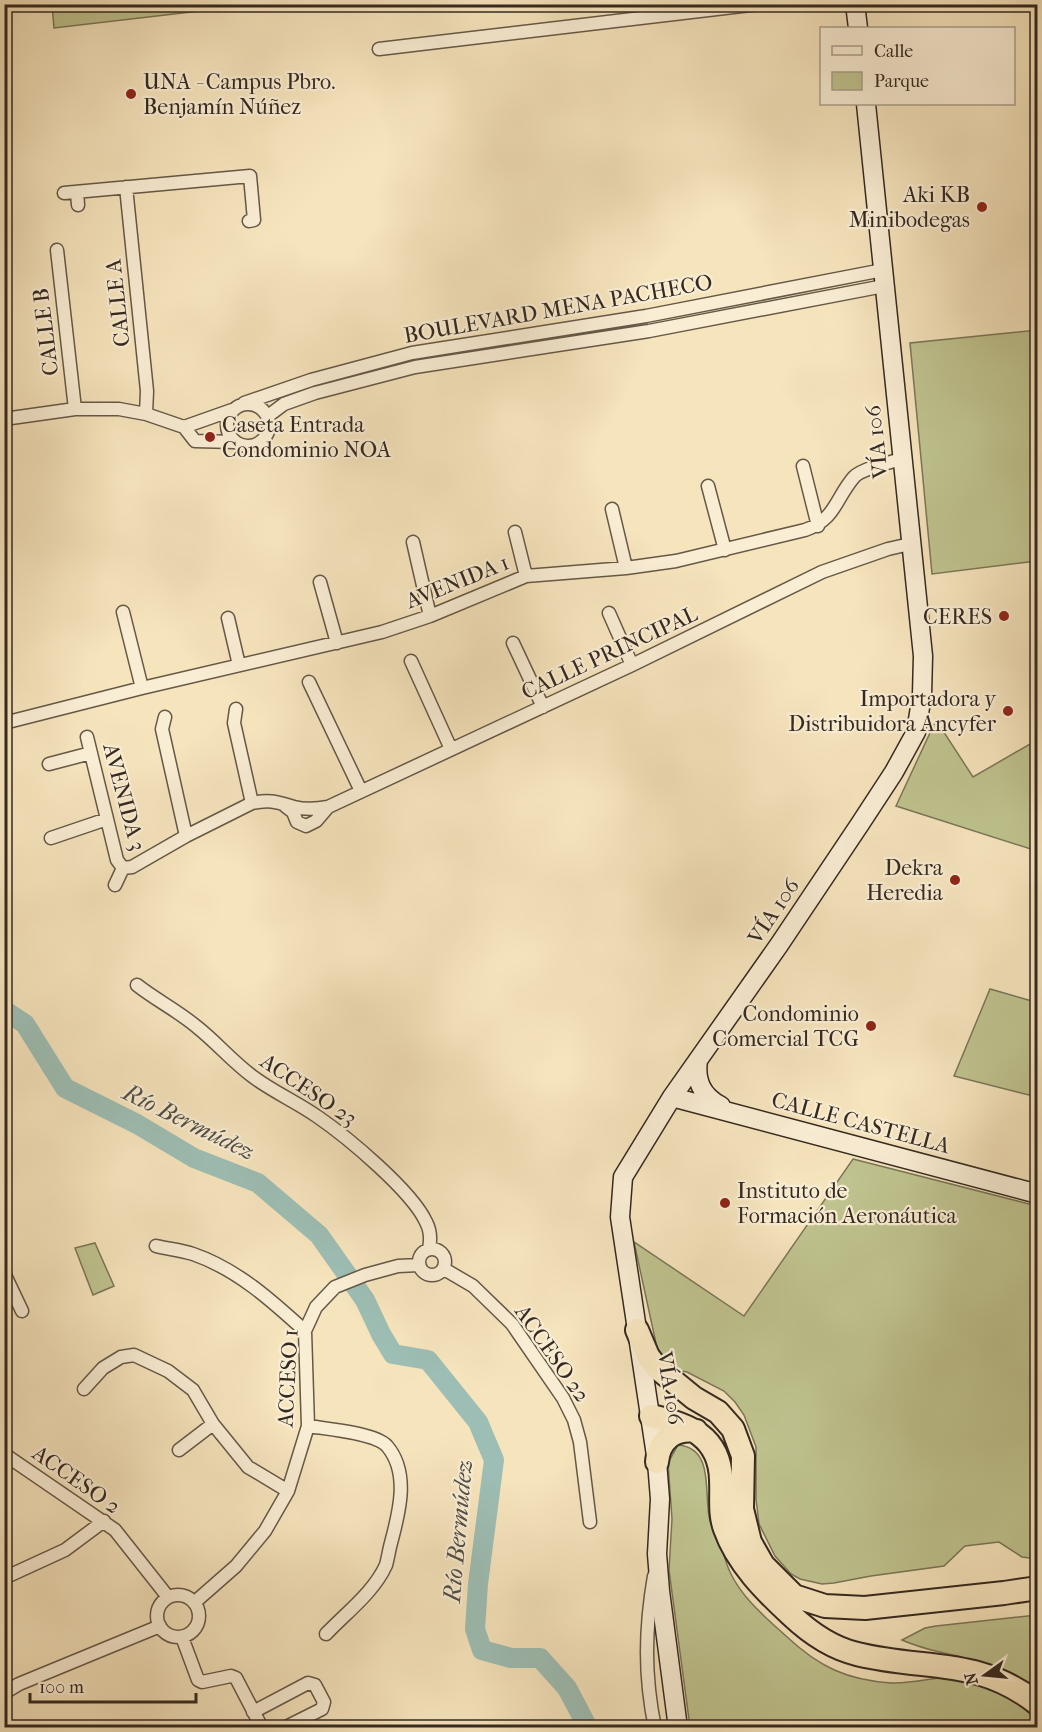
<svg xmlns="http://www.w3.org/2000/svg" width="1042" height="1732" font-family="'IM FELL French Canon',serif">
<rect width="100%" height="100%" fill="#f6e4bd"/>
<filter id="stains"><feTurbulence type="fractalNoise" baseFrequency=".00333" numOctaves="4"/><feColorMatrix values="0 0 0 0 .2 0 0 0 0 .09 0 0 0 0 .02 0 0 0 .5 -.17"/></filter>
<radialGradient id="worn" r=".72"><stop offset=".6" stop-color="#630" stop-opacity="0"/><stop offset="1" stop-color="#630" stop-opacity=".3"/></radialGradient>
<path fill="#bfc38f" stroke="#7a7658" stroke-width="1.5" d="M208,5V10L54,28L52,5Z
M1037,330L1038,529L1036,530L1037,533V561L932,574L910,343Z
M936,720L973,777L1037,740V851L896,806Z
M1037,986V1097L954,1076L990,989L1032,1001Z
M853,1159L1037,1206V1559L1022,1557L999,1542L965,1546L944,1566L871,1576L834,1583L822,1584L800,1579L791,1574L775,1556L759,1524L756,1499V1447L744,1415L735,1402L724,1391L687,1372L672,1369L659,1357L634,1242L744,1316Z
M95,1243L114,1286L93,1295L75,1248Z
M678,1445C716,1448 703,1497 710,1521C713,1530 717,1538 721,1546C724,1554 726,1564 730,1572C742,1598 765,1617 786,1636C819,1667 847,1680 891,1683C909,1684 928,1679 946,1677C974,1676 1019,1700 1037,1721V1727H690L669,1570L672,1519L668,1463Z
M1037,1615V1691C1021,1679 1003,1668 983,1663C956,1654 928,1652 902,1640L925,1628L936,1626Z"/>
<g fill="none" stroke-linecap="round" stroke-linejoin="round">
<path stroke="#9dbeb4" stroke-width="20" d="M4,1010L25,1024L65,1088L137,1124L194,1158L258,1183L319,1235L365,1300L381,1334L393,1354L428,1360L478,1422L494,1460L478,1584L475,1629L482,1650L511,1658H540L567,1688L588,1728"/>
<defs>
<path id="street" d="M379,49L759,4
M126,187L147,391L146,414
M77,192L78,205
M64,193L250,176L254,220L249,221
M57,250L75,409
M244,403L311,380L412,353L646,316L883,270
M227 425a21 21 0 1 1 42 0a21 21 0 1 1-42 0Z
M268,416L284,404L315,393L415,367L649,331L884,286
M4,419L75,409H119L146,414L184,427L195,441L235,442
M184,427L232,410
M803,466L818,526
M708,486L725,550
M612,509L626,568
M515,532L526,576
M413,542L430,616
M320,582L337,643
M123,612L142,688
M609,613L632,665
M228,618L239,665
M513,643L543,707
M411,661L451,749
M309,682L361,791
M236,709L234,723L252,803
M165,717L162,729L186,836
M4,723L142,688L382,632L430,616L526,576L626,568L676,561L805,530C836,519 835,499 854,477C861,469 891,462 902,459
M87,737L117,860L123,868
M49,764L91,753
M284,805L293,812L297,822L306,826L316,821L328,807
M51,838L107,819
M123,868L132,867L186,836L252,803C270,799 277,802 294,807C306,810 317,809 328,807L632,665L822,572L888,549L910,544
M115,885L123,868
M137,985C156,1000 178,1011 197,1027C216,1042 232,1061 252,1076C273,1092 297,1102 318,1117C347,1137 412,1191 426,1222C431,1231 431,1239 429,1249
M156,1246C168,1249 181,1250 193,1254C237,1269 272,1301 305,1331
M419 1262a13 13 0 1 1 26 0a13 13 0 1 1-26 0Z
M444,1269L473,1286L512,1324L563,1398L574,1420L580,1442L590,1522
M4,1273L22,1311
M84,1389L103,1368L121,1357L134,1355L168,1371L193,1390L213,1424L248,1467L288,1491
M308,1426C327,1429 375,1433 387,1446C410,1473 399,1513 391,1543C389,1550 388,1558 386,1565C374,1592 346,1613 326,1634
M179,1450L213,1424
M4,1454L115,1530L168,1597
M654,1576C645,1629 644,1675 655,1728
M4,1578L65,1550L104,1521
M157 1616a21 21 0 1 1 42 0a21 21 0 1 1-42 0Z
M195,1602L236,1566L265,1531L288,1491L308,1426L305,1331L316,1307L335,1287L365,1275L398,1266L419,1265
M182,1637L198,1680L202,1682L231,1676L236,1678L262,1728
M4,1693L19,1684L160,1626
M253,1712L308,1683L315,1685L324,1702L322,1709L284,1728"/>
<path id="secondary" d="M855,4L858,28
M698,1060C695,1081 702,1096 721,1106
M672,1097L1038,1194
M678,1728L660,1591L657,1554L660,1499L657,1462L620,1217L623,1177L672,1097L779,945L860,824L894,772L916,732L922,695L923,656L866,104"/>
<path id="highway" d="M637,1330L648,1356L656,1367L694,1398L718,1412L733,1429L743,1456L742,1509L750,1542L763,1565L794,1596L825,1606L865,1608L1004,1593L1038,1588
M651,1416C688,1424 720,1436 721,1480C722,1496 719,1513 725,1529C737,1563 765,1591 791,1615C809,1632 832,1648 857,1654C925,1671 977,1656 1038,1704
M657,1462C659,1440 674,1428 696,1431"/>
</defs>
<use href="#street" stroke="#655847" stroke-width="15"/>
<use href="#secondary" stroke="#352920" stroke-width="21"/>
<use href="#highway" stroke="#352920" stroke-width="26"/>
<use href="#street" stroke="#f9edd4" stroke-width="12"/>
<use href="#secondary" stroke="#f9edd4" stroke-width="18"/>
<use href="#highway" stroke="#f6e4bd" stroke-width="22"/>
</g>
<g fill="#8f2418" stroke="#f9edd4" stroke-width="2">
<circle cx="131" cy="94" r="6"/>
<circle cx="982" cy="207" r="6"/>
<circle cx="210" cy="437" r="6"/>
<circle cx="1004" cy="616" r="6"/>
<circle cx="1008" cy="711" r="6"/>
<circle cx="955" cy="880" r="6"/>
<circle cx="871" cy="1026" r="6"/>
<circle cx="725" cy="1203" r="6"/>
</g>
<g text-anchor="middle" stroke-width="4.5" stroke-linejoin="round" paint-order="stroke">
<g font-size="22" fill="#352920" stroke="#f9edd4" text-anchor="end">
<text x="143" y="89" text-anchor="start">UNA - Campus Pbro.<tspan x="143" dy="25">Benjamín Núñez</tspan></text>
<text x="970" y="202">Aki KB<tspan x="970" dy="25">Minibodegas</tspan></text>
<text x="222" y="432" text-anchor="start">Caseta Entrada<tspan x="222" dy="25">Condominio NOA</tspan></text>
<text x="992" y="624">CERES</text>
<text x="996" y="706">Importadora y<tspan x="996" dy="25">Distribuidora Ancyfer</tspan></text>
<text x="943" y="875">Dekra<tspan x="943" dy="25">Heredia</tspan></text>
<text x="859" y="1021">Condominio<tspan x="859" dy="25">Comercial TCG</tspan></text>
<text x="737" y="1198" text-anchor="start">Instituto de<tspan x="737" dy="25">Formación Aeronáutica</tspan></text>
</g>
<g font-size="22" fill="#352920" stroke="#f9edd4">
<text transform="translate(117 303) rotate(-96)" y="8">CALLE A</text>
<text transform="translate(558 308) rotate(-10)" y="8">BOULEVARD MENA PACHECO</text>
<text transform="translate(45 332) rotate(-97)" y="8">CALLE B</text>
<text transform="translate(876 442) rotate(-96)" y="8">VÍA 106</text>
<text transform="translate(457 581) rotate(-22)" y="8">AVENIDA 1</text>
<text transform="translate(609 652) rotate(-25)" y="8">CALLE PRINCIPAL</text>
<text transform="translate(125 797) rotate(75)" y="8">AVENIDA 3</text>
<text transform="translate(773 911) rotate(-56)" y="8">VÍA 106</text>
<text transform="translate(309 1089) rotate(34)" y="8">ACCESO 23</text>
<text transform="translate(861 1122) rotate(15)" y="8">CALLE CASTELLA</text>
<text transform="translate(553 1353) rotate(55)" y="8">ACCESO 22</text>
<text transform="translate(287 1378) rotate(-87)" y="8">ACCESO 1</text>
<text transform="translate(671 1388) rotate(81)" y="8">VÍA 106</text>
<text transform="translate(77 1479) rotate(35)" y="8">ACCESO 2</text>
</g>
<g font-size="24" font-style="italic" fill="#4f4e45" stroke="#f9edd4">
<text transform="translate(189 1122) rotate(26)" y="8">Río Bermúdez</text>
<text transform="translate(458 1531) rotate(-85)" y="8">Río Bermúdez</text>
</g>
</g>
<rect width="1042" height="1732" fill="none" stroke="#f6e4bd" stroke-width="24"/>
<rect x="6" y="6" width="1030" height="1720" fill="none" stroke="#352920" stroke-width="3"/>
<rect x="12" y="12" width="1018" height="1708" fill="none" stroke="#352920" stroke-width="1.5"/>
<rect x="820" y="27" width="195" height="78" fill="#f9edd4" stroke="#ab9f8c" stroke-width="1.5"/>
<rect x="832" y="46" width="30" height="9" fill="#f9edd4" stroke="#ab9f8c" stroke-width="1.5"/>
<text x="874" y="57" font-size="18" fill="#352920">Calle</text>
<rect x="832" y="72" width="30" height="18" fill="#bfc38f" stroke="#ab9f8c" stroke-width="1.5"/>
<text x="874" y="87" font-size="18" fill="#352920">Parque</text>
<g transform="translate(985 1675) rotate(255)" stroke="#f9edd4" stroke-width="4.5" paint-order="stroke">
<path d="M0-4.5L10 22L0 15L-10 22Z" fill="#352920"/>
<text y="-9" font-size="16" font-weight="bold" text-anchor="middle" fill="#352920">N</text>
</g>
<path d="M30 1693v9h166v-9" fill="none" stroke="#352920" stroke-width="3"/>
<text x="39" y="1693" font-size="18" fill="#352920" stroke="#f9edd4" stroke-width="4.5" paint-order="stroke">100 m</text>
<rect width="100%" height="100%" filter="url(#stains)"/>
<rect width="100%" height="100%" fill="url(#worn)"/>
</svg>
